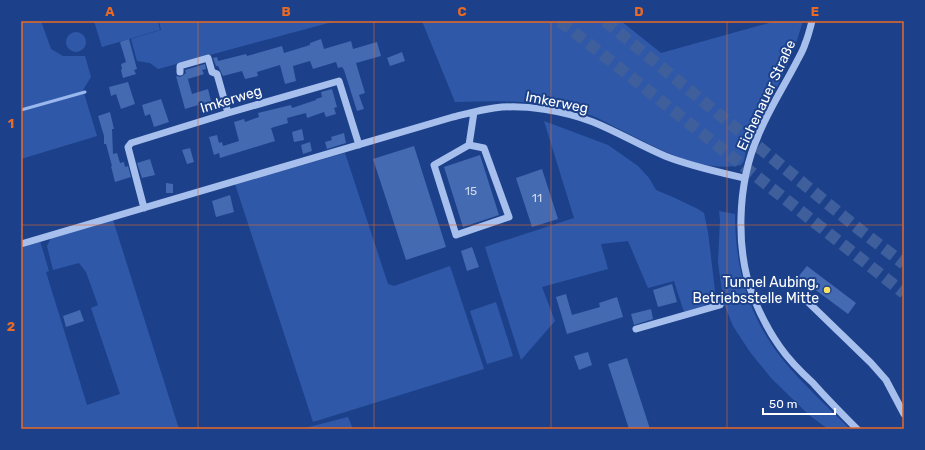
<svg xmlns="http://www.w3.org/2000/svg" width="925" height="450" font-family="Rubik,sans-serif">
<rect width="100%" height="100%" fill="#1c418a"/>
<path fill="#2f59a8" d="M21,21H41L51,49L63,56H85L91,77L83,90L97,136L21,159Z
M94,21H158L160,30L102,47Z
M159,21H336L158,69L150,63L137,61L131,39L161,30Z
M422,21H621L661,53L776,21H803L796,43L780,81L746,149L744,161L741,165C699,174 652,145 615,127C607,123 599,118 590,115C546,99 501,101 455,102Z
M66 42a10 10 0 1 1 20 0a10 10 0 1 1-20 0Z
M544,121L608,145L638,166L649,178L656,190L675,198L698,209L704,213L708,232L716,299L707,305L684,312L674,281L648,288L628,241L601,244L608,269L542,287L555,321L521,360L485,247L574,218Z
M345,153L388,284L394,286L450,266L484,369L313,422L235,184Z
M719,211L735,214C735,271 750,322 788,366C807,388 829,408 850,429H828L809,415L771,378L750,352L733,326L724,304L718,263L720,220Z
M113,220L179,429H21V247L40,241L49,271L46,272L87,405L120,394L91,308L98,305L86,272L79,263L53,270L47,246L51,238Z
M496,302L513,356L487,364L470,311Z
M348,417L353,429H301Z"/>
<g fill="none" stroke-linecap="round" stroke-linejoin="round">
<path stroke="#9ab8ee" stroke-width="3" d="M21,110L85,92"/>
</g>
<path fill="#446ab2" d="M129,39L137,69L134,70L136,74L123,78L121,70L122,69L121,64L126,62L120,42Z
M321,39L324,49L351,41L353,49L377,42L381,56L356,63L365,93L359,95L364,109L357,111L344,70L342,67L338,68L336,62L313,69L310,61L293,66L296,81L285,84L280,65L257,72L258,76L245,79L242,71L223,76L218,66H216L213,58L217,57L218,61L246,54L247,56L282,46L284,53L310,45V43Z
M402,52L405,61L390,66L387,58Z
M205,64L206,69L202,70L204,74L188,79L187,76L192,94L208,89L211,101L185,109L176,76L180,77L182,76L186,73L185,70Z
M128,82L135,104L121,109L116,94L111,96L109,87Z
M332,89L337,107L334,108L336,114L326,117L324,112L307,118L306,113L287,118L288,123L271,128L275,141L220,158L219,153L214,155L209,137L217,135L219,143L222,142L223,146L239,141L234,122L244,119L245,122L259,117L258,113L291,105L292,108L316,100V99L322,97L321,92Z
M161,99L169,122L154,127L150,114L145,116L142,105Z
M110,112L114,129H112L113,154L117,153L120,163L124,162L125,167L128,166L131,177L115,182L111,166H112L106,144H104V136L98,116Z
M302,129L304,140L294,142L292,132Z
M344,133L346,143L327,149L325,142L332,140L331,137Z
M310,142L312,151L303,154L301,145Z
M414,146L446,247L406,260L373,159Z
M190,148L194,162L187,164L182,150Z
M480,155L499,215L463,227L444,167Z
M150,159L155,175L142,178L137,163Z
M542,169L558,219L532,227L516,178Z
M166,183L173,184V193H166Z
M230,195L234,212L216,217L212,201Z
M472,247L479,267L467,271L461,251Z
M807,266L856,303L848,314L798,277Z
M672,284L677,302L658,307L653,290Z
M566,294L572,315L600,307L599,303L617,297L623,317L567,334L556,297Z
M651,309L653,319L634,325L631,314Z
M80,310L84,321L66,327L63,316Z
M588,352L592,365L579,370L574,356Z
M627,358L650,429H629L608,364Z"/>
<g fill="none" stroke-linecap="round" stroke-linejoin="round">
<path stroke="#3e5e9c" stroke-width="12" stroke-dasharray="12 6" stroke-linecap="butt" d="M560,21L904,293
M605,21L860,230L904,264"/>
<path stroke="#a7bfec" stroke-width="7" d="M812,21C810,29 808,37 805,44C803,51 799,57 796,63C783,88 768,111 758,136C737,184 735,251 754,299C761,316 770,333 780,347C789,360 801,372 813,383C827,399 842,414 857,429
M180,72V66L208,58L212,72L217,74L228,113
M469,145L484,148L509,217L456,235L434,165L469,145L474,112
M144,208L128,147L131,143L228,113L339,81L359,145
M21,244L453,117C466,114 480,110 494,108C525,104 564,111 593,122C618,132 641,146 665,156C690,166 718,172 744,178
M808,302L871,363L886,380L904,414
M636,329L720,305"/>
</g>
<path fill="none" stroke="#ea6a24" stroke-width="1" stroke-opacity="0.55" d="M198,21V429M374,21V429M551,21V429M727,21V429M21,225H904"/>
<circle fill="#fde164" stroke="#1c418a" stroke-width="1.5" cx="827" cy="290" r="4"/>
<g text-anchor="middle" stroke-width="4" stroke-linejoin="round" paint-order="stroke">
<g font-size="12" fill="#d0daec">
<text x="471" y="195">15</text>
<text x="537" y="202">11</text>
</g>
<g font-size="14" fill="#fff" stroke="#1c418a">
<text transform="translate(766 95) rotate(-65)" y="5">Eichenauer Straße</text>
<text transform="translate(231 99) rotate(-17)" y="5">Imkerweg</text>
<text transform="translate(557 102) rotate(11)" y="5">Imkerweg</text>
</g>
<g font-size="14" fill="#fff" stroke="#1c418a" text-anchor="end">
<text x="819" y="287">Tunnel Aubing,<tspan x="819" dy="16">Betriebsstelle Mitte</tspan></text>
</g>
</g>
<rect width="925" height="450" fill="none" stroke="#1c418a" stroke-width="44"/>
<path d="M763 408v6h72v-6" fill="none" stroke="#ffffff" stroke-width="2"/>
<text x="769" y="408" font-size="12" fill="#ffffff" stroke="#1c418a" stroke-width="3" paint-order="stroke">50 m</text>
<rect x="22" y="22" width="881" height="406" fill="none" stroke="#ea6a24" stroke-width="1.5"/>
<g font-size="13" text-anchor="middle" font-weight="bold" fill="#ea6a24">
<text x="110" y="16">A</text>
<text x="286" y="16">B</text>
<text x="462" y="16">C</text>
<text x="639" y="16">D</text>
<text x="815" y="16">E</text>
<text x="11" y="128">1</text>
<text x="11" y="331">2</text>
</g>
</svg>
